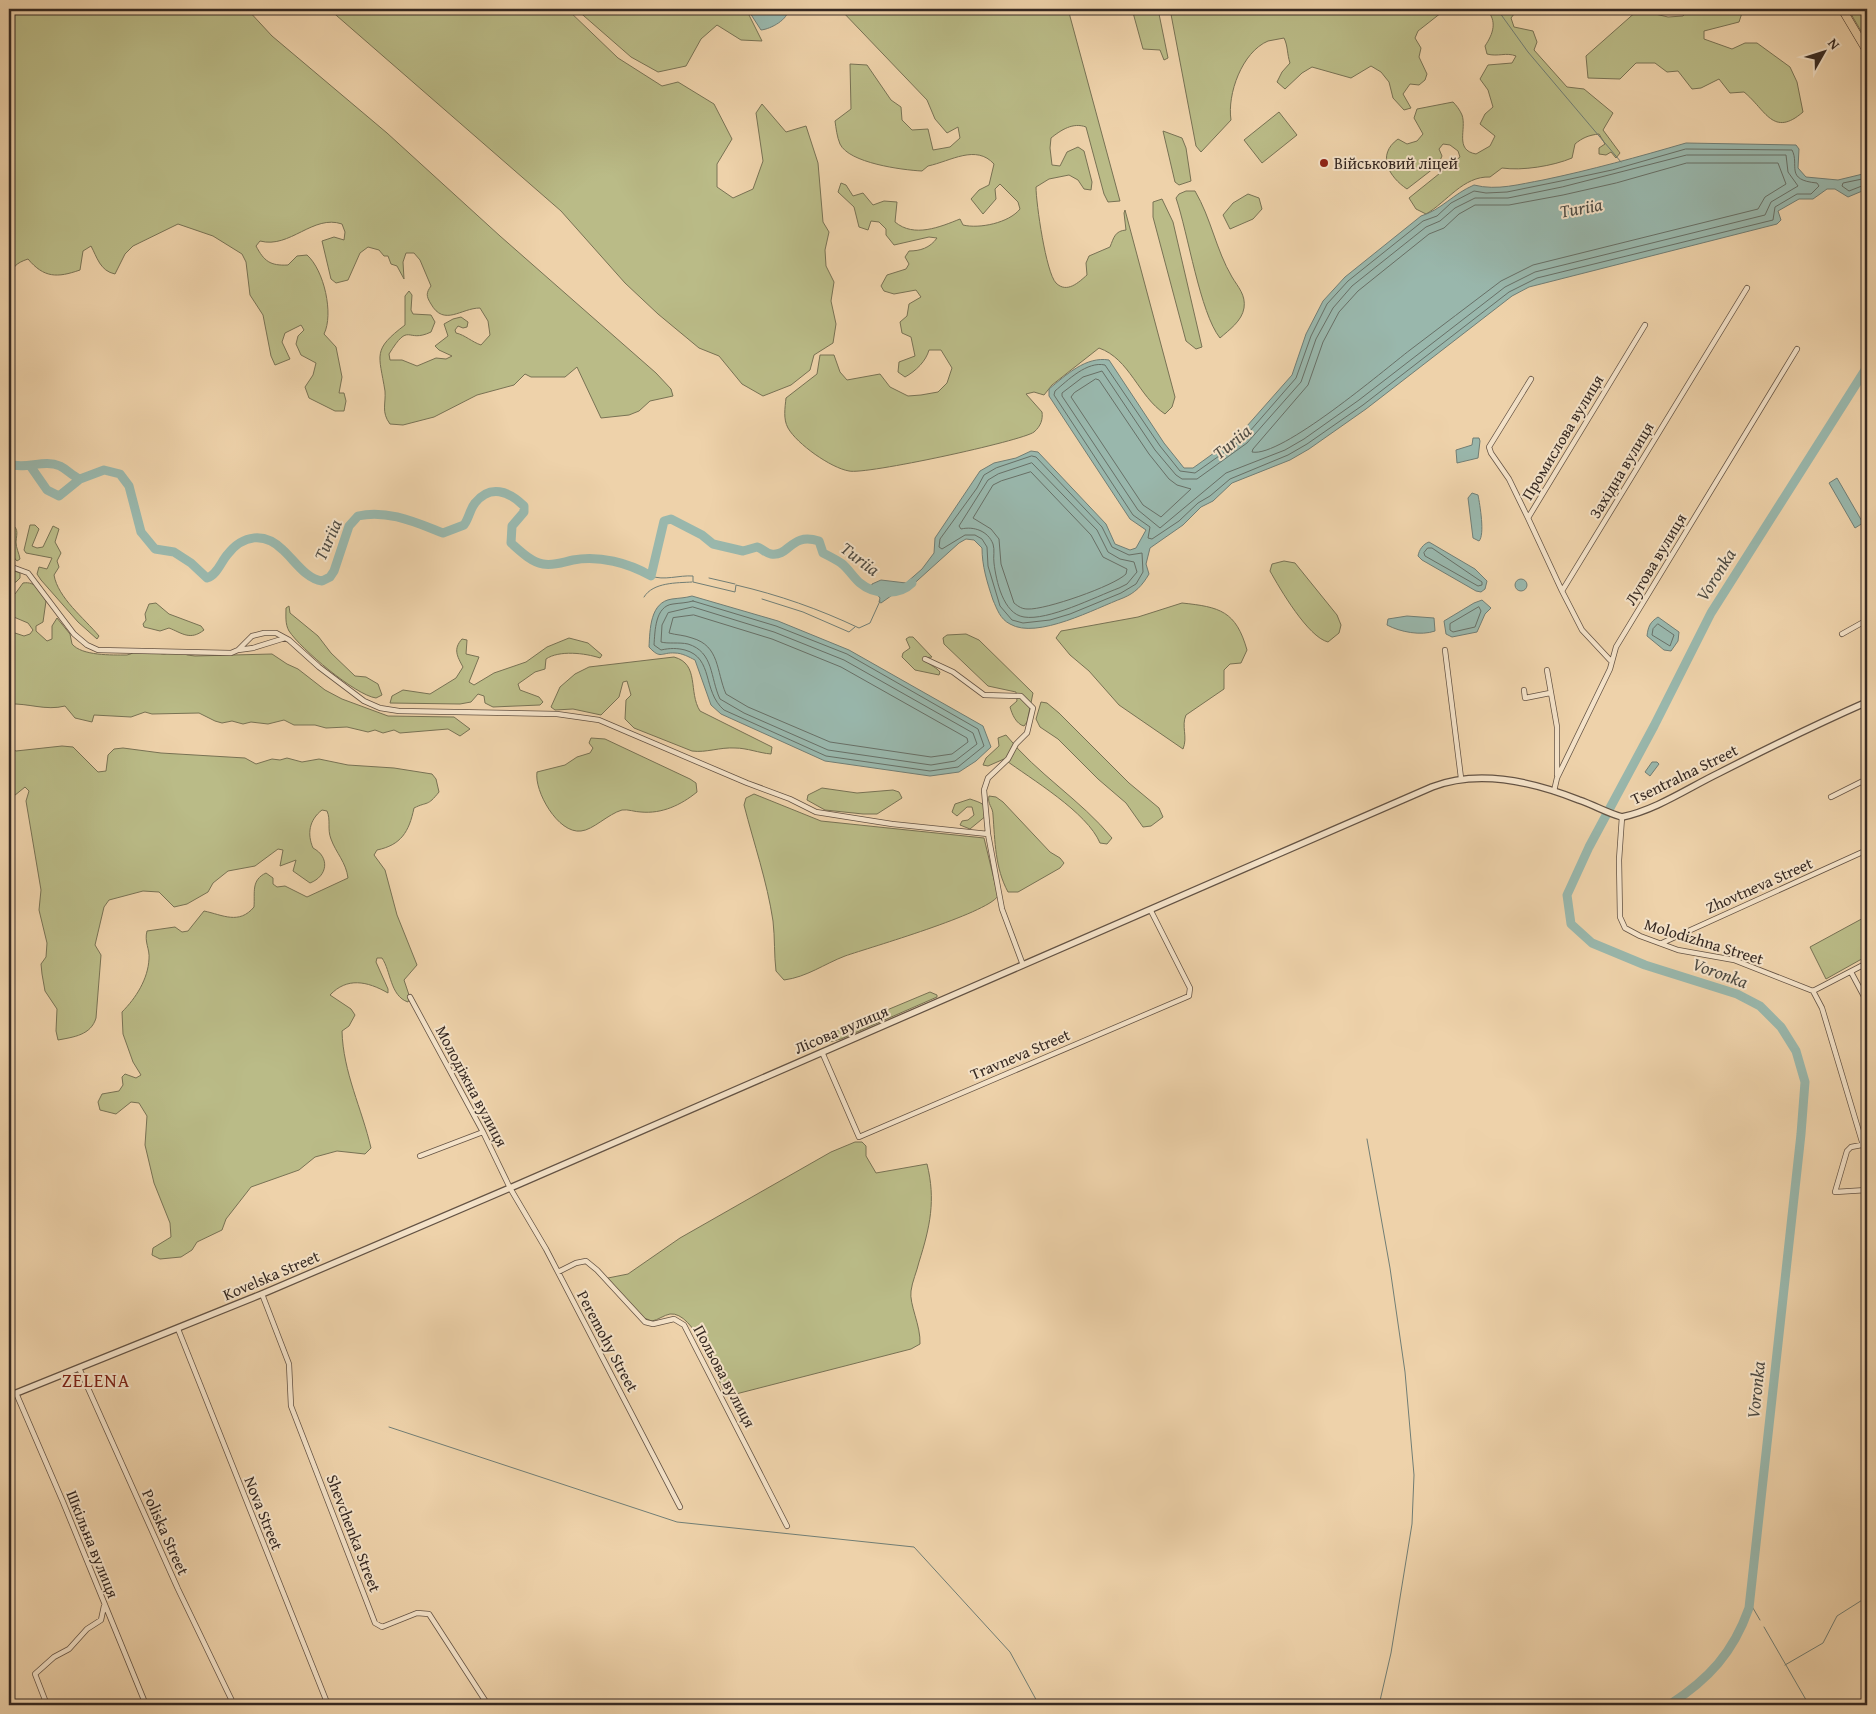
<svg xmlns="http://www.w3.org/2000/svg" width="1876" height="1714" font-family="'Gentium Book Plus',serif">
<rect width="100%" height="100%" fill="#eed2aa"/>
<filter id="stains"><feTurbulence type="fractalNoise" baseFrequency=".004" numOctaves="4"/><feColorMatrix values="0 0 0 0 .2 0 0 0 0 .09 0 0 0 0 .02 0 0 0 .5 -.17"/></filter>
<radialGradient id="worn" r=".72"><stop offset=".6" stop-color="#630" stop-opacity="0"/><stop offset="1" stop-color="#630" stop-opacity=".3"/></radialGradient>
<path fill="#babb87" stroke="#787254" d="M9,9H247L272,36L387,133L500,236L656,373L671,389L673,396L650,401L639,411L629,415L601,418L577,367L565,377H531L525,374L514,385L477,395L434,417L403,425L390,424C381,412 386,404 385,391C379,354 372,350 405,325V296L409,291L412,295L411,310L413,314L431,315L435,322L431,332C406,344 410,320 389,354L390,360H402L417,366L436,358L446,359L452,356L439,350L435,346L448,336L444,324L453,319L461,317L468,322L467,327L463,328L458,326L455,330L456,333C465,335 472,342 481,345L490,335L488,321L480,308C461,308 444,327 431,304C426,296 426,293 431,286L420,260L414,253H406L403,262L404,279L397,266L391,264L388,256H384L379,250L368,247L360,253L348,280L336,283L331,279L322,241L334,237L344,240L345,232L342,224C313,214 290,249 260,241L256,246C264,261 270,266 288,265L297,256L307,255C324,270 334,314 324,334L336,347L342,377L339,393H344L346,401L344,411H335L309,398L305,387L313,375L316,363L301,355L296,344L298,336L304,330L301,325L285,333L282,342L290,359L275,365L271,356L263,315L250,295L246,262L242,254L213,236L178,224L133,246L125,254L115,274C100,271 97,257 91,246L83,251L80,270C57,278 44,278 28,259C16,263 12,267 9,279Z
M329,9H567L618,58L662,86L678,82L714,104L732,139L717,164V187L733,198L753,189L763,161L756,113L762,104L786,132L806,126L818,163L823,222L829,232L825,250L826,266L834,282L831,301L836,324L833,343L814,355L810,370L791,385L763,396L742,384L719,356L699,348L658,314L625,283L561,211Z
M576,9H746L762,41L741,40L717,25L701,39L686,66L658,72L631,57Z
M840,9H1068L1120,201L1108,202L1104,194L1086,127C1073,122 1061,130 1051,138L1050,148L1052,165L1060,166L1067,152L1078,147L1084,151L1092,182L1091,190L1084,189L1078,180L1069,175L1049,179L1036,187C1036,203 1046,273 1056,283C1067,294 1079,282 1087,275L1086,263L1089,256L1110,247C1114,237 1115,231 1126,230L1124,213L1125,210L1175,397L1172,407L1165,414C1138,396 1130,359 1099,348L1052,385L1044,395L1034,392L1026,394L1042,412C1043,419 1041,426 1034,432C1022,441 865,475 849,471C831,468 797,444 788,428C783,419 785,408 786,398L817,374L820,355H834L840,372L847,380L880,374L890,387L908,396L921,395L938,392L947,383L952,368L941,350H929C926,361 916,371 905,377L898,372L899,362L915,356L911,337L902,333L900,322L907,316L909,304L921,297L916,290L894,294L884,291L881,286L887,275L906,269L909,264L905,257L909,251C920,251 930,248 937,238L929,237L894,245L886,235V229L879,222L871,221L868,230L859,227L854,207L838,192L841,183L846,185L853,196L863,193L873,205L884,201L897,202L895,222C914,238 940,227 960,219L963,225C979,229 1009,223 1020,209L1018,202L1000,184L995,189L996,199L983,214L971,199L979,190L989,185L994,164C976,144 951,161 928,166L922,171C902,170 849,163 840,144C837,137 836,128 835,121L851,109L850,64L867,65L891,100L901,107L902,120L912,130L928,129L933,150L950,147L960,138L958,127L947,133L935,119L927,100Z
M1132,9H1158L1168,58L1164,60L1160,50L1143,49Z
M1170,9H1446L1418,31L1415,38L1421,48L1419,57L1427,74L1425,80L1419,85L1410,84L1403,94L1411,108L1404,110L1393,98L1389,82L1381,72L1371,66L1351,78L1312,67L1302,73L1285,89L1277,82L1282,72L1290,63C1287,54 1288,46 1284,38C1279,39 1273,40 1268,41C1242,52 1227,94 1231,120L1201,152L1196,146Z
M1486,9H1518L1511,18L1514,27L1533,31L1537,42L1534,50L1567,87L1584,89L1613,113L1603,130L1620,153L1616,158L1611,152L1606,155L1599,154V148L1605,144L1599,134C1589,135 1582,138 1575,144L1572,158C1553,166 1522,171 1502,168L1490,177C1463,176 1447,202 1426,214L1416,209L1409,198L1460,157L1458,151L1450,145L1443,144L1439,149L1442,156L1438,165L1407,189C1389,177 1376,155 1398,139L1407,144L1417,141L1423,134L1414,118L1417,109L1453,102C1456,105 1460,110 1462,115C1467,129 1454,150 1476,154L1490,146L1495,136L1480,124L1485,114L1493,107L1488,90L1480,79L1488,65L1512,63L1516,56C1506,52 1498,57 1487,54L1485,46C1493,34 1498,21 1486,9Z
M1689,9H1738L1742,13L1739,22L1704,31V39L1732,49L1745,43H1757L1790,67L1797,82L1803,112C1773,138 1766,110 1744,92L1730,93L1719,79L1701,88L1692,89L1678,71L1667,72L1655,63H1636L1620,79L1588,78L1586,56L1638,10L1668,17L1683,16Z
M1848,9H1867V41Z
M1279,112L1297,135L1262,163L1244,140Z
M1163,131L1182,138L1186,148L1191,181L1179,185L1175,182Z
M1186,191H1195C1211,218 1216,250 1232,277C1238,287 1246,295 1244,308C1242,321 1229,330 1220,338C1200,313 1188,233 1176,198L1179,194Z
M1248,194L1259,198L1262,209L1253,219L1230,229L1223,215L1233,203Z
M1162,199L1173,222L1202,347L1196,349L1186,341L1153,217V202Z
M9,522C19,529 17,531 16,542C16,548 19,553 20,559L17,561L11,554H9Z
M30,525H35L39,529L32,546L37,548L43,547L53,526L59,529L55,542L61,553L57,561L59,567L54,575C58,598 84,618 99,636L97,639L78,622L41,580L37,574L39,567L47,569L52,558L26,553L24,550Z
M1284,561L1295,563L1337,615L1341,625L1339,633L1328,642C1308,637 1280,589 1270,571L1272,564Z
M9,569L20,573V578L16,582L9,584L12,593L15,594L23,583C36,581 40,591 46,601L43,622L36,626V631L47,641L52,639V626L57,618L70,634L72,644C82,656 112,655 127,655C133,654 136,650 141,649C150,648 157,654 164,654C169,654 174,650 179,650L187,655L195,656L272,654L287,664L298,669L325,690L342,699L388,716L454,717L470,729L460,736L448,729L400,733L394,730L383,733L375,730L368,732L347,727L326,728L315,725H294L284,720L268,724L251,722L243,724L232,721L222,723L215,721L199,713L152,714L145,712L131,717L94,715L92,722L75,718L65,706C46,711 28,703 9,704V631L24,636L30,634L33,630L28,623L9,615Z
M156,603L169,614L201,626L204,630C190,641 182,633 169,628L160,631L144,627L143,624L146,620L145,614L149,604Z
M1182,603C1220,607 1236,611 1247,650L1241,663L1230,664L1224,670V689L1186,715C1181,726 1188,737 1183,749L1119,705L1089,671L1070,655L1056,638L1061,631L1067,630L1138,617Z
M289,606L290,613L318,636L331,653L355,676L366,677L378,684L382,695L376,698C355,695 301,649 289,631C285,624 286,616 286,608Z
M966,634L979,640L1033,693L1027,722L1024,726C1016,724 1012,714 1010,707L1017,701L1016,692L988,686L944,644L943,638L947,635Z
M909,637H913L932,657L924,658C928,665 935,666 940,672L939,675L915,670L902,657L903,653L910,648L906,639Z
M569,638L588,643L602,655L600,658C585,653 559,650 546,659L545,669L535,672L518,684L520,690L539,697L543,702L540,705L493,707L485,703L484,696L478,694L471,702L460,704L390,703L392,696L403,690L430,694L456,678L463,667C457,656 453,649 462,639L467,640L466,654L479,657L469,682L474,685L494,673L526,662L547,647Z
M674,657C700,664 688,692 700,711L772,747L771,754C759,753 747,748 735,748C720,747 706,753 692,751L634,728L625,719L626,700L631,695L627,681L623,682L619,697L601,715L573,709L555,710L551,707L560,687L575,674L589,667Z
M1041,702L1047,703L1059,713L1129,783L1159,808L1163,817L1151,826L1143,827L1126,803L1098,779L1058,739L1040,727L1036,719Z
M1006,735C1037,774 1081,800 1112,838L1107,844L1100,843C1087,812 1031,779 1004,759L988,766L983,765L986,758L999,746L998,738Z
M591,738L605,739L690,779L696,783L697,792C681,805 662,814 641,812C635,812 628,809 622,810C608,814 593,830 581,831C558,834 534,791 537,772L565,765L577,757L590,753L593,748L589,743Z
M62,746L73,747L98,772L106,771L108,755L114,749L123,748L161,753L245,758L256,764L272,759L280,760L287,758L302,762L319,759L348,765L394,768L432,774L436,779L439,792C427,807 428,801 414,808C409,832 401,845 377,850L374,855L385,870L397,915L417,965L404,980L410,998L408,1002C390,996 391,971 382,958H377L376,962L388,989V993C367,981 347,977 330,995L351,1009L355,1015L349,1026L342,1031C343,1072 362,1109 371,1148L365,1154L337,1151L315,1157L299,1170L251,1187L226,1219L222,1230L197,1242L192,1250L181,1257L160,1259L152,1255L153,1248L171,1237L170,1223L154,1183L145,1145L147,1116L139,1103L131,1102L116,1114L100,1110L98,1102L102,1094L119,1091L123,1085L122,1077L125,1074L136,1078L141,1075L133,1062L123,1034L122,1012C136,998 148,979 149,959C150,949 144,942 147,931L175,927L182,932L188,931L204,911C223,915 239,925 254,907C255,892 251,880 266,873L273,878V884L277,887L285,886L307,897L348,878C346,862 336,853 331,839C327,829 331,820 327,811L322,810C309,820 307,834 313,848C330,857 328,876 310,883L293,871L296,860L280,866L283,850L278,849L255,866L228,871L213,883L208,892L187,904L174,907L159,892L143,891L109,900L104,907L95,945L101,955L96,1018C91,1035 74,1037 58,1040L56,1031L57,1009L45,991L42,974L41,964L46,957L47,943L39,910L41,890L26,801L29,791L25,787L9,800V747L16,751Z
M822,788L857,793L893,790L899,792L902,798L877,814H863L825,810L807,800L808,795Z
M754,794L821,821L984,838L998,896C986,914 871,947 845,956C824,964 807,977 784,980L776,971C774,955 775,938 773,921C767,881 754,844 744,805L746,798Z
M989,796L996,797L1003,802L1050,852L1060,858L1064,863L1060,868L1018,892H1008C995,868 995,841 993,815C993,807 987,804 989,796Z
M970,799C981,803 986,803 987,815L970,829L960,825L962,821L968,820L974,815L972,807H967L957,816L952,812L955,804Z
M1867,916V956L1826,979L1810,947Z
M930,992L937,995V997L841,1039L825,1043L826,1038L832,1033Z
M855,1142H862L866,1146V1156L876,1173L927,1164C936,1200 930,1227 919,1262C917,1271 912,1282 911,1291C909,1304 921,1326 920,1344L911,1349L732,1395L724,1392C716,1374 694,1311 670,1314C664,1315 658,1320 652,1321L644,1318L610,1284L608,1278L628,1274L680,1238L831,1152Z"/>
<path fill="#99b7ac" stroke="#717e75" d="M750,9H788C789,19 771,29 761,30L750,13Z
M1686,143L1796,145L1799,149L1798,168L1806,177L1838,180L1867,173V189L1848,197L1835,189H1827L1813,199H1799L1778,211L1781,220L1777,224L1529,287L1512,296L1366,409L1309,449L1290,460L1232,483L1213,501L1201,507L1183,525L1150,548L1146,564L1149,574C1142,586 1135,593 1123,598C1096,608 1037,640 1010,624C1000,619 997,609 993,600C987,582 982,566 982,548L974,540L966,539L959,543L908,589L898,591L881,603L879,602L880,598L871,587L872,584L881,580L906,583L922,569L934,553L935,538L980,471L994,463L1016,458L1031,451L1038,452L1106,524L1115,544L1130,550L1136,548L1146,530L1130,519L1049,396V389C1066,375 1086,356 1109,360L1164,443L1184,468H1193L1239,435L1292,375L1306,334L1323,301L1345,277L1421,216C1441,210 1453,194 1474,185C1497,191 1520,184 1543,180C1591,170 1638,157 1686,143Z
M1473,438H1479L1480,441L1478,458L1457,463L1456,450L1472,445Z
M1837,478L1863,523L1855,528L1829,483Z
M1472,493L1478,495C1480,505 1485,535 1479,541L1473,538L1468,498Z
M1429,542L1475,569L1487,581L1485,589L1481,592L1476,591L1422,560L1418,556C1419,550 1423,544 1429,542Z
M1515 585a6 6 0 1 1 12 0a6 6 0 1 1-12 0Z
M692,596L778,621L849,650L983,726L991,747L976,761L959,772L930,776L825,761L721,714L711,705L695,660C689,657 682,653 675,653C661,652 661,660 649,647C650,629 650,602 672,599C679,598 685,598 692,596Z
M1482,600L1491,608L1485,614L1477,632L1452,637L1446,634L1444,621L1474,603Z
M1407,616L1434,618L1435,631C1421,636 1400,632 1387,625L1388,619Z
M1658,617L1679,632L1678,641L1671,651L1664,650L1647,636C1648,627 1650,622 1658,617Z
M1652,762H1657L1659,764L1650,776L1645,772Z"/>
<g fill="none" stroke-linecap="round" stroke-linejoin="round">
<path stroke="#687067" stroke-width="1" d="M1686,149L1792,150C1800,165 1784,180 1817,183L1819,186L1811,194H1797L1775,207L1773,220L1537,278L1509,292L1363,405L1307,444L1288,455L1230,479L1210,496L1198,503L1179,521L1152,539L1148,538L1150,527L1133,515L1054,395L1055,391C1068,380 1087,361 1105,365L1160,446L1180,471L1195,473L1243,439L1296,378L1311,336L1327,304L1348,281L1423,221L1437,216L1451,203L1474,191L1486,193L1507,192L1561,181L1612,170Z
M1687,155H1786L1788,172L1798,186L1771,202L1765,215L1535,272L1505,287L1359,400L1304,439L1285,450L1226,473L1160,528L1138,510L1062,396V393L1083,377L1102,371L1155,450L1176,475L1182,479H1197L1247,443L1301,382L1316,339L1333,308L1352,286L1426,227L1440,221L1455,208L1475,198H1508L1562,187Z
M1687,163H1778L1786,184L1765,197L1758,209L1533,265L1501,281C1471,304 1440,327 1410,350C1384,370 1281,458 1252,452L1253,449L1308,385L1323,342L1339,312L1358,291L1429,234L1444,228L1459,214L1475,205H1509L1563,195L1616,183Z
M1867,178L1843,183L1842,186L1849,191L1867,184
M1096,379L1099,380L1149,454L1169,479L1177,485L1191,489L1161,517L1143,505L1071,397L1074,393Z
M1032,456L1036,457L1102,527L1112,547L1129,555L1142,553L1143,572L1136,584L1121,593L1070,614L1050,620L1023,623L1012,620L1000,606L988,566L987,547L982,539L975,535H965L942,549L939,547L940,539L977,488L984,475L996,468Z
M1032,463L1097,530L1108,552L1120,559L1134,562L1137,572L1127,584L1119,588C1095,597 1048,621 1024,617C1003,614 996,580 994,563C993,557 995,550 993,544C988,531 974,526 961,529L959,526L988,480L998,474Z
M1031,472L1091,535L1103,557L1127,569L1126,574C1114,586 1045,610 1028,609C1022,609 1019,607 1014,603L1001,564L999,539L991,529L973,518L993,485L1001,481Z
M1428,548H1432L1482,582V585L1478,586L1425,556L1424,553Z
M693,601L776,626L847,654L978,729L984,746L958,767L930,771L826,756L724,710C702,691 714,658 685,650C677,648 670,648 661,650L654,645C655,631 655,606 673,604C680,603 686,603 693,601Z
M693,607L774,632L844,660L973,733L977,744L955,761L931,765L828,750L744,713L720,699C710,678 714,652 688,644C679,642 668,644 661,642L662,625L668,613Z
M1479,607L1481,611L1475,627L1453,632L1450,630V624Z
M694,615L772,639L841,667L967,738L968,742L952,754L931,757L830,742L748,707L726,694C716,671 720,646 692,638C684,635 676,635 669,633L673,618Z
M1658,624L1674,635L1670,646L1652,635L1653,629Z"/>
<path stroke="#717e75" stroke-width="1" d="M1497,9L1528,52L1621,162
M651,576C664,581 679,575 693,576V582L735,592L736,585C779,595 819,609 859,628L870,623L880,601
M709,578L735,584
M644,597C653,582 677,583 692,582
M762,599L803,612L849,632L855,627
M1367,1139L1390,1268L1405,1372L1414,1475L1412,1524L1391,1653L1379,1705
M389,1427L677,1522L914,1547L1010,1652L1039,1705
M1750,1603L1760,1620
M1764,1627L1809,1705
M1785,1665L1823,1643L1837,1616L1867,1597"/>
<path stroke="#99b7ac" stroke-width="9" d="M9,464C25,470 44,459 60,466C68,470 72,476 80,479L104,470L120,474L129,486L141,532L155,549L174,552L191,563L207,578C217,575 221,562 227,555C243,534 265,532 283,550C295,561 306,579 322,581L330,577L334,571L349,526L358,516C387,509 417,523 443,533L464,525C469,518 470,509 475,503C490,484 509,491 524,506V512L512,526L511,543C520,551 531,562 543,564C554,566 563,562 573,560C599,555 629,563 651,576L664,521L671,519L702,535L713,544L743,551L757,547C762,548 765,553 771,554C790,557 790,532 819,541L823,553C829,556 835,559 841,563C848,568 853,577 860,583C874,595 899,596 912,583
M31,467L47,490L59,496L80,479
M1669,1705C1709,1679 1733,1653 1749,1608L1801,1134L1805,1082L1796,1051L1781,1027L1760,1006L1737,994L1645,965L1592,943L1571,924L1567,895L1589,847L1654,726L1711,613L1867,367"/>
<defs>
<path id="minor" d="M1528,518L1509,479L1491,453L1489,447L1531,379
M9,566L28,573L74,634L87,645L98,650L231,653L238,650L252,636L264,633H276L289,640L319,667L364,701L380,708L399,711L557,714L599,720L747,783L790,799L816,812L892,824L988,834
M1562,591L1528,518L1645,325
M1842,634L1867,620
M238,650L253,648L285,638
M1445,650L1461,778
M925,659L953,672L984,695L1021,696L1033,708L1027,733L1016,744L1008,759L988,778L984,790L988,834L1002,909L1023,965
M1610,660L1582,630L1562,591L1747,288
M1547,670L1557,727V775
M1524,690L1525,698L1550,693
M1554,791L1557,778L1610,669L1616,647L1797,349
M1831,797L1867,779
M1622,817L1619,860L1620,917L1625,928L1640,936L1678,950L1734,960L1813,991L1822,1008L1863,1145
M1662,943L1867,850
M1851,972L1867,1002
M1813,991L1867,963
M410,997L483,1132L510,1188L546,1249L680,1507
M822,1052L859,1137L1189,996L1190,988L1151,911
M1867,1144L1851,1147L1847,1151L1835,1192L1867,1190
M420,1156L483,1132
M558,1272L576,1263L586,1261L597,1270L645,1322L653,1324L674,1319L684,1325L787,1526
M262,1294L289,1364L291,1406L375,1623L382,1627L417,1613L429,1614L488,1705
M178,1329L328,1705
M79,1368L178,1589L234,1705
M16,1393L63,1502L146,1705
M47,1705L35,1674L54,1657L69,1649L87,1629L101,1620L104,1606"/>
<path id="tertiary" d="M9,1396L262,1294L510,1188L1432,787C1479,769 1534,782 1579,800C1594,805 1607,813 1622,817C1656,810 1688,788 1719,773C1768,748 1817,724 1867,702"/>
<path id="trunk" d="M1842,9L1867,51"/>
</defs>
<use href="#minor" stroke="#645344" stroke-width="6"/>
<use href="#tertiary" stroke="#645344" stroke-width="8"/>
<use href="#trunk" stroke="#362922" stroke-width="9"/>
<use href="#minor" stroke="#f4e2c8" stroke-width="4.5"/>
<use href="#tertiary" stroke="#f4e2c8" stroke-width="5.5"/>
<use href="#trunk" stroke="#eed2aa" stroke-width="8"/>
</g>
<circle fill="#8f2418" stroke="#f4e2c8" stroke-width="2" cx="1324" cy="163" r="5"/>
<g text-anchor="middle" stroke-width="4" stroke-linejoin="round" paint-order="stroke">
<g font-size="16" fill="#362922" stroke="#f4e2c8" text-anchor="start">
<text x="1334" y="169">Військовий ліцей</text>
</g>
<g font-size="16" fill="#362922" stroke="#f4e2c8">
<text transform="translate(1562 437) rotate(-59)" y="6">Промислова вулиця</text>
<text transform="translate(1621 470) rotate(-59)" y="6">Західна вулиця</text>
<text transform="translate(1655 559) rotate(-59)" y="6">Лугова вулиця</text>
<text transform="translate(1684 774) rotate(-26)" y="6">Tsentralna Street</text>
<text transform="translate(1759 885) rotate(-24)" y="6">Zhovtneva Street</text>
<text transform="translate(1704 941) rotate(17)" y="6">Molodizhna Street</text>
<text transform="translate(841 1029) rotate(-23)" y="6">Лісова вулиця</text>
<text transform="translate(1020 1054) rotate(-23)" y="6">Travneva Street</text>
<text transform="translate(472 1086) rotate(62)" y="6">Молодіжна вулиця</text>
<text transform="translate(271 1275) rotate(-23)" y="6">Kovelska Street</text>
<text transform="translate(608 1341) rotate(62)" y="6">Peremohy Street</text>
<text transform="translate(725 1376) rotate(62)" y="6">Польова вулиця</text>
<text transform="translate(264 1513) rotate(68)" y="6">Nova Street</text>
<text transform="translate(166 1532) rotate(66)" y="6">Poliska Street</text>
<text transform="translate(354 1533) rotate(69)" y="6">Shevchenka Street</text>
<text transform="translate(93 1544) rotate(68)" y="6">Шкільна вулиця</text>
</g>
<g font-size="18" font-style="italic" fill="#4f4c44" stroke="#f4e2c8">
<text transform="translate(1581 208) rotate(-10)" y="6">Turiia</text>
<text transform="translate(1232 442) rotate(-39)" y="6">Turiia</text>
<text transform="translate(328 540) rotate(-66)" y="6">Turiia</text>
<text transform="translate(860 559) rotate(37)" y="6">Turiia</text>
<text transform="translate(1716 575) rotate(-58)" y="6">Voronka</text>
<text transform="translate(1720 973) rotate(20)" y="6">Voronka</text>
<text transform="translate(1756 1390) rotate(-84)" y="6">Voronka</text>
</g>
<g font-size="19" letter-spacing="1" fill="#7a1f14" stroke="#f4e2c8">
<text x="96" y="1387">ZELENA</text>
</g>
</g>
<rect width="1876" height="1714" fill="none" stroke="#eed2aa" stroke-width="30"/>
<rect x="10" y="10" width="1856" height="1694" fill="none" stroke="#362922" stroke-width="2.5"/>
<rect x="15" y="15" width="1846" height="1684" fill="none" stroke="#362922"/>
<g transform="translate(1824 52) rotate(51)" stroke="#f4e2c8" stroke-width="4" paint-order="stroke">
<path d="M0-4L9 19L0 12L-9 19Z" fill="#362922"/>
<text y="-8" font-size="14" font-weight="bold" text-anchor="middle" fill="#362922">N</text>
</g>
<rect width="100%" height="100%" filter="url(#stains)"/>
<rect width="100%" height="100%" fill="url(#worn)"/>
</svg>
